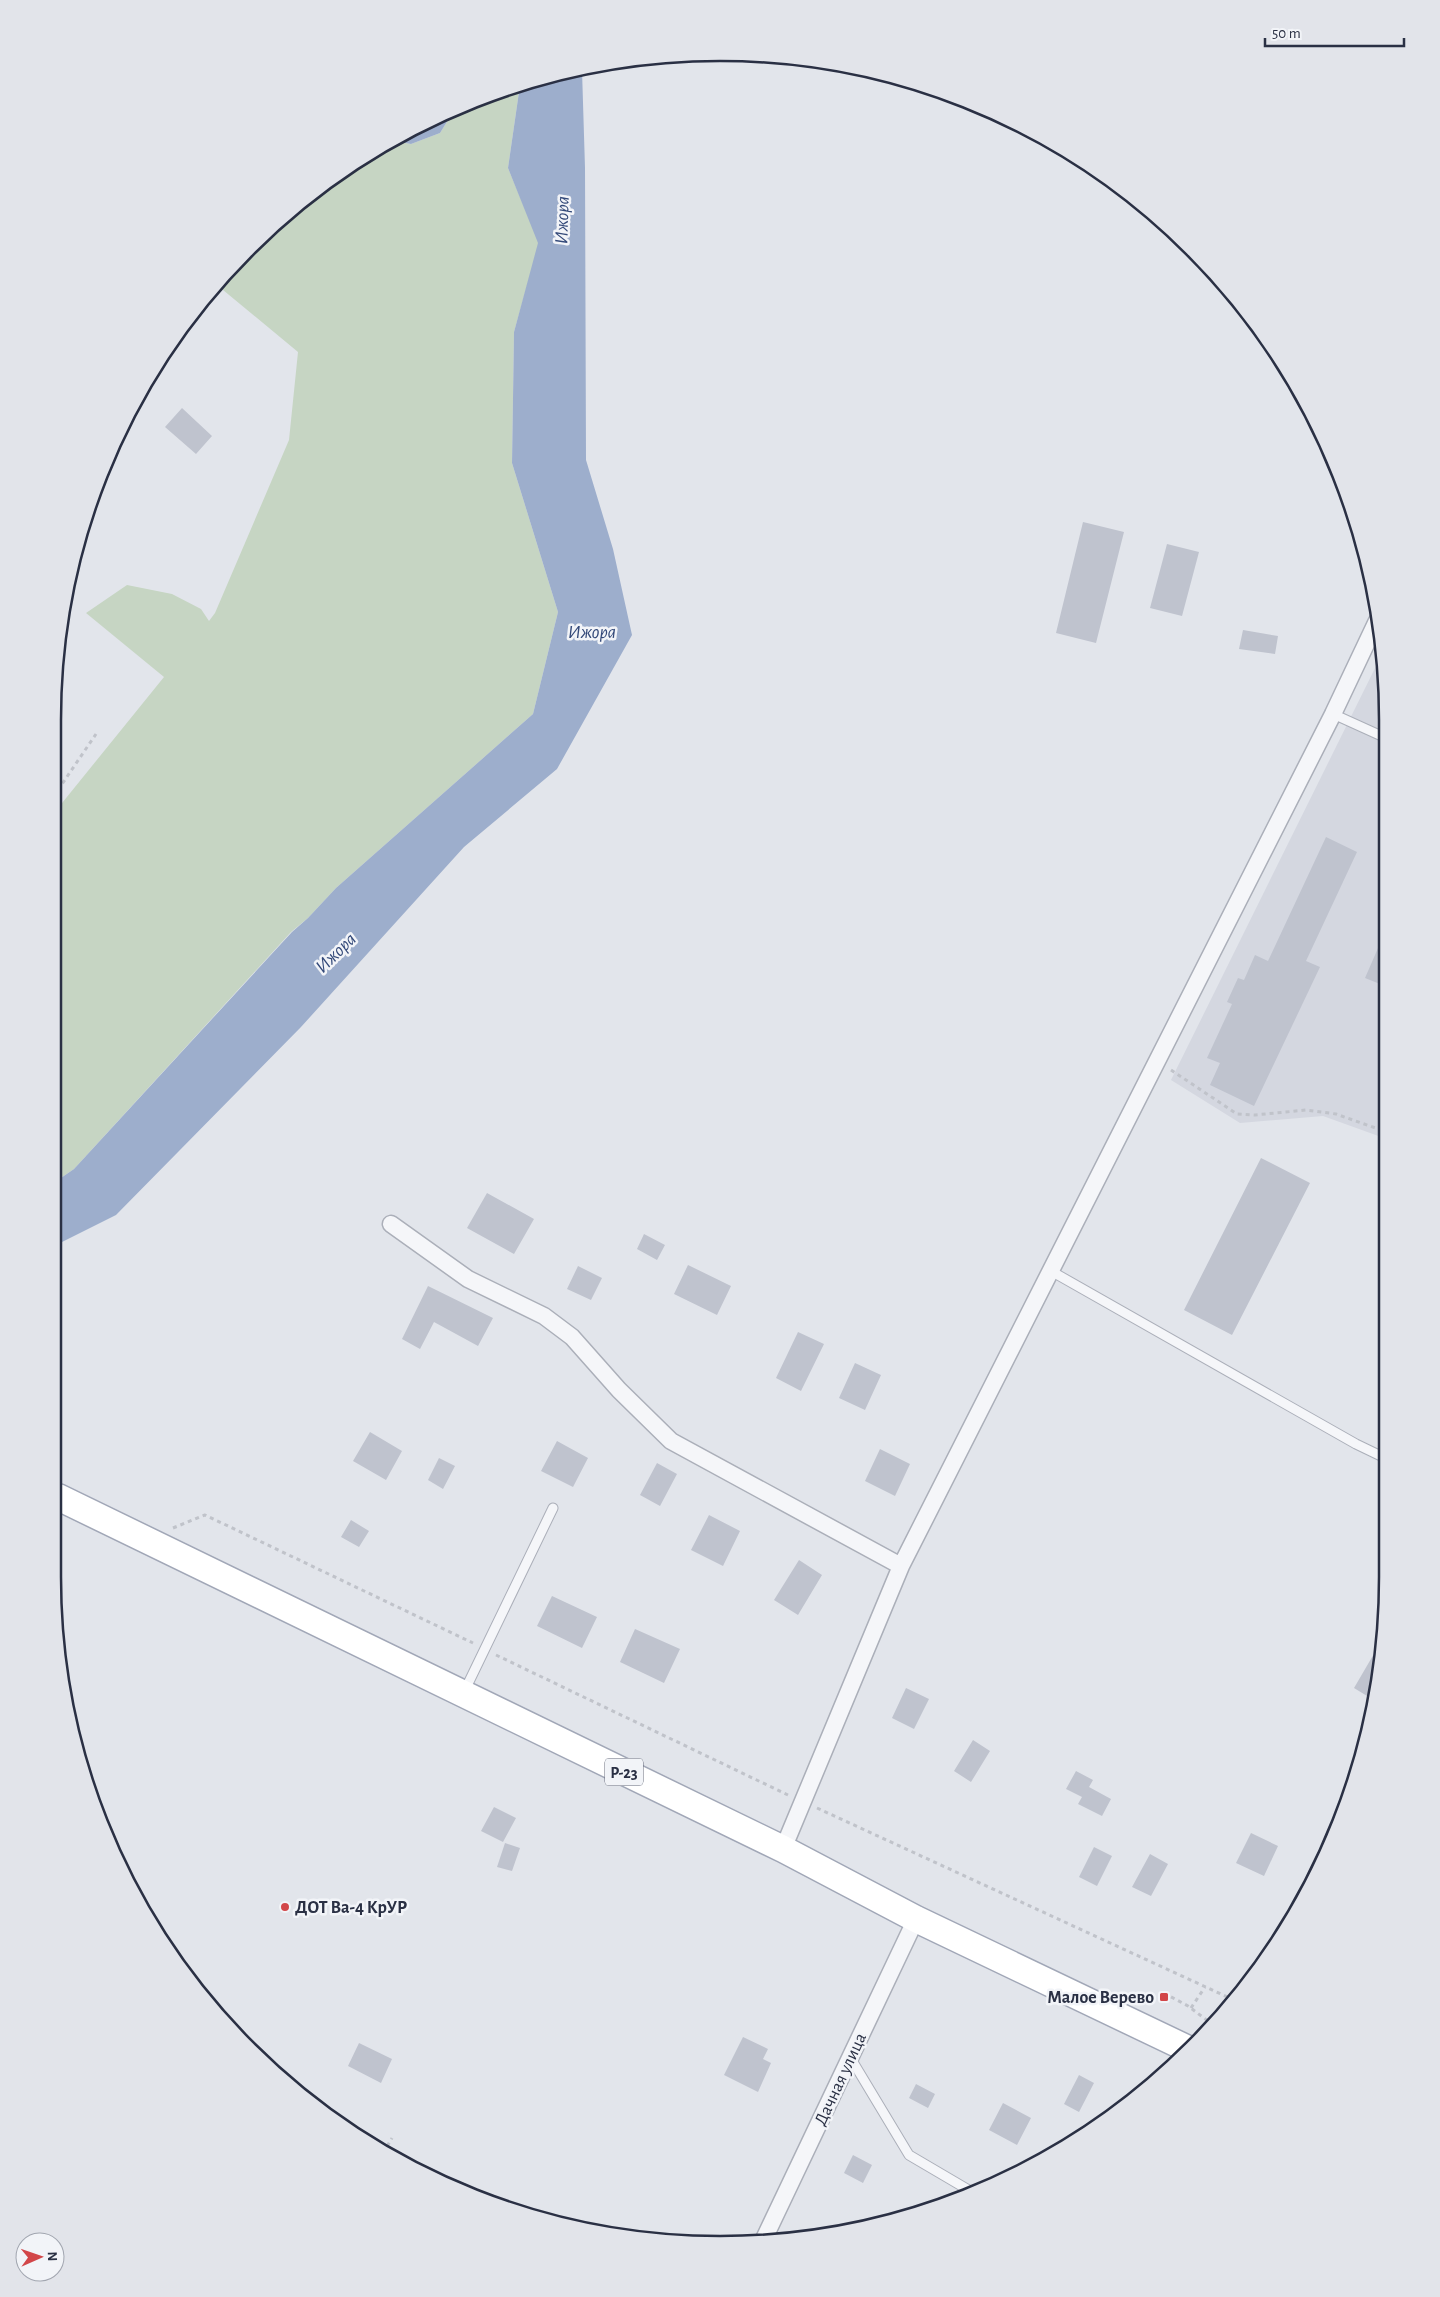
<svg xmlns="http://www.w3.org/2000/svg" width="1440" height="2297" font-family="'Alegreya Sans',sans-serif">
<rect width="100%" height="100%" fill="#e2e5eb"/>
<path fill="#d4d7e0" d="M1382,654L1386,676L1384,1138L1323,1116L1240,1123L1171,1080Z"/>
<path fill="#c6d5c3" d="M520,85L508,168L539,243L514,332L512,463L558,612L533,714L336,888L308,918L291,932L74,1169L58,1180V808L164,677L86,613L127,585L172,594L201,609L209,621L215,613L289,440L298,352L217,285L280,218L386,142L390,140L411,144L440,133L453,112L506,88Z"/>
<path fill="#9daecc" d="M582,70L585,168L586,460L613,549L632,635L557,769L464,847L301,1027L116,1215L58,1244V1180L74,1169L292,932L308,918L336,888L533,714L558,612L512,463L514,332L538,243L508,168L520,85Z
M453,112L440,133L411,144L390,140Z"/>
<path fill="#bfc3ce" d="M182,408L212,436L196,454L165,427Z
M1083,522L1124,532L1096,643L1056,633Z
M1167,544L1199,552L1182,616L1150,608Z
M1243,630L1278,636L1275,654L1239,649Z
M1326,837L1357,852L1306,961L1320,967L1254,1106L1210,1085L1220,1063L1207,1058L1232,1004L1227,1002L1238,978L1244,980L1255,955L1268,961Z
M1385,932V986L1365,978Z
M1261,1158L1310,1183L1232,1335L1184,1310Z
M487,1193L534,1219L514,1254L467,1228Z
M644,1234L665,1245L657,1260L637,1249Z
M688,1265L731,1286L717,1315L674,1294Z
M578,1266L602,1278L591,1300L567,1289Z
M428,1286L493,1318L478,1346L434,1322L420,1349L402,1339Z
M798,1332L824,1344L801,1391L776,1378Z
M855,1363L881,1375L865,1410L839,1398Z
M370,1432L402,1451L386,1480L353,1461Z
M557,1441L588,1458L573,1487L541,1471Z
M880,1449L910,1464L895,1496L865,1481Z
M439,1458L455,1466L443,1489L428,1480Z
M657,1463L677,1474L660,1506L640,1495Z
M709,1515L740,1531L723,1566L691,1550Z
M351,1520L369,1531L359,1547L341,1537Z
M799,1560L822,1575L798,1615L774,1600Z
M552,1596L597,1617L582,1648L537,1626Z
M635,1629L680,1649L664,1683L620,1662Z
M1382,1640V1664L1372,1699L1354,1688Z
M906,1688L929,1699L914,1729L892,1718Z
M973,1740L990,1751L971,1782L954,1771Z
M1076,1771L1093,1780L1089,1787L1111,1799L1102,1816L1078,1804L1082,1797L1066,1789Z
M494,1807L516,1818L503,1842L481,1831Z
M1251,1833L1278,1846L1264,1876L1236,1863Z
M505,1843L520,1848L512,1871L497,1867Z
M1094,1847L1112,1856L1097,1886L1079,1877Z
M1150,1854L1168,1864L1151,1896L1132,1887Z
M743,2037L768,2049L763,2059L771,2063L758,2092L724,2075Z
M359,2043L392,2059L381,2083L348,2066Z
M1079,2075L1094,2083L1079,2112L1064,2104Z
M916,2084L935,2094L928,2108L909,2098Z
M1003,2103L1031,2118L1017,2145L989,2130Z
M853,2155L872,2165L863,2183L844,2173Z"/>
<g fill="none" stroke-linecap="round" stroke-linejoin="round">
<defs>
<path id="service" d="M1333,714L1386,738
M1051,1271L1356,1444L1383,1457
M464,1692L553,1508
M850,2057L909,2155L972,2192"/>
<path id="minor" d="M391,1224L468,1279L544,1316L572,1337L619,1390L671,1441L901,1566
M783,1849L901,1566L1333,714L1377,621
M764,2239L916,1919"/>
<path id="primary" d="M58,1497L783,1849L916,1919L1188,2049"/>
</defs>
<use href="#service" stroke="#abafb9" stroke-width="11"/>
<use href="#minor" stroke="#abafb9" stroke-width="19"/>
<use href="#primary" stroke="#a1a7b7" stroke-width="29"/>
<path stroke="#c0c3ca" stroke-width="3" stroke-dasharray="4 4" stroke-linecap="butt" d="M58,790L96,734
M1171,1070L1237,1114L1255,1115L1306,1110L1336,1114L1384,1131
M173,1528L205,1515L473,1643
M496,1655L788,1795
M817,1808L1234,2000
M1164,1993L1188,2006L1212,2024
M1191,2008L1205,1987
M383,2153L392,2138"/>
<use href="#service" stroke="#f5f6f9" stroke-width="9"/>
<use href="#minor" stroke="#f5f6f9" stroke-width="16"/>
<use href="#primary" stroke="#fff" stroke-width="26"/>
</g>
<g fill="#d24649" stroke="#f2f4f8" stroke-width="2">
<circle cx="285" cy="1907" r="5"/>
<rect x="1159" y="1992" width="10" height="10" rx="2.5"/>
</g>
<g text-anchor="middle" stroke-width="5" stroke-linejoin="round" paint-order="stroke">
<rect fill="#f2f4f8" stroke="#666b7a" stroke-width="1" x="605" y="1758.5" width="38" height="27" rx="4"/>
<g font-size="16" font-weight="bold" fill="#2a3044">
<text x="624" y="1778">Р-23</text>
</g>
<g font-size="18" font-weight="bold" fill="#2a3044" stroke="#f2f4f8" text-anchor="start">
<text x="295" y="1913">ДОТ Ва-4 КрУР</text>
<text x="1154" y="2003" text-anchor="end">Малое Верево</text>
</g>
<g font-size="18" fill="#2a3044" stroke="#f2f4f8">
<text transform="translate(840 2079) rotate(-65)" y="6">Дачная улица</text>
</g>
<g font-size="19" font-style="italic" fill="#334979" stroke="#f2f4f8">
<text transform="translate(561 220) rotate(-88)" y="7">Ижора</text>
<text x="592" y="638">Ижора</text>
<text transform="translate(335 952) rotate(-44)" y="7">Ижора</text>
</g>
</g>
<path d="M0 0H1440V2297H0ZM720 61H720A659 659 0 0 1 1379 720V1577A659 659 0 0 1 720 2236H720A659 659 0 0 1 61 1577V720A659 659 0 0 1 720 61Z" fill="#e2e4ea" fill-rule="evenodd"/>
<path fill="none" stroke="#2a3044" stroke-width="2.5" d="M720 61H720A659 659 0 0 1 1379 720V1577A659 659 0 0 1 720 2236H720A659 659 0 0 1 61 1577V720A659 659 0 0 1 720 61Z"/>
<g transform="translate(40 2257) rotate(88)"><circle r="24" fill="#f2f4f8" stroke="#a2a6b0"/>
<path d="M0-4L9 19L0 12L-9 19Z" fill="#d24649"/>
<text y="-8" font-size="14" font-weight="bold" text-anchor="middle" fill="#2a3044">N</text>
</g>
<path d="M1265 38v8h139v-8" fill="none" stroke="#2a3044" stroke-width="2.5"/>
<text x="1272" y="38" font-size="15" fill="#2a3044" stroke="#f2f4f8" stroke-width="4" paint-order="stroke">50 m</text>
</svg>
